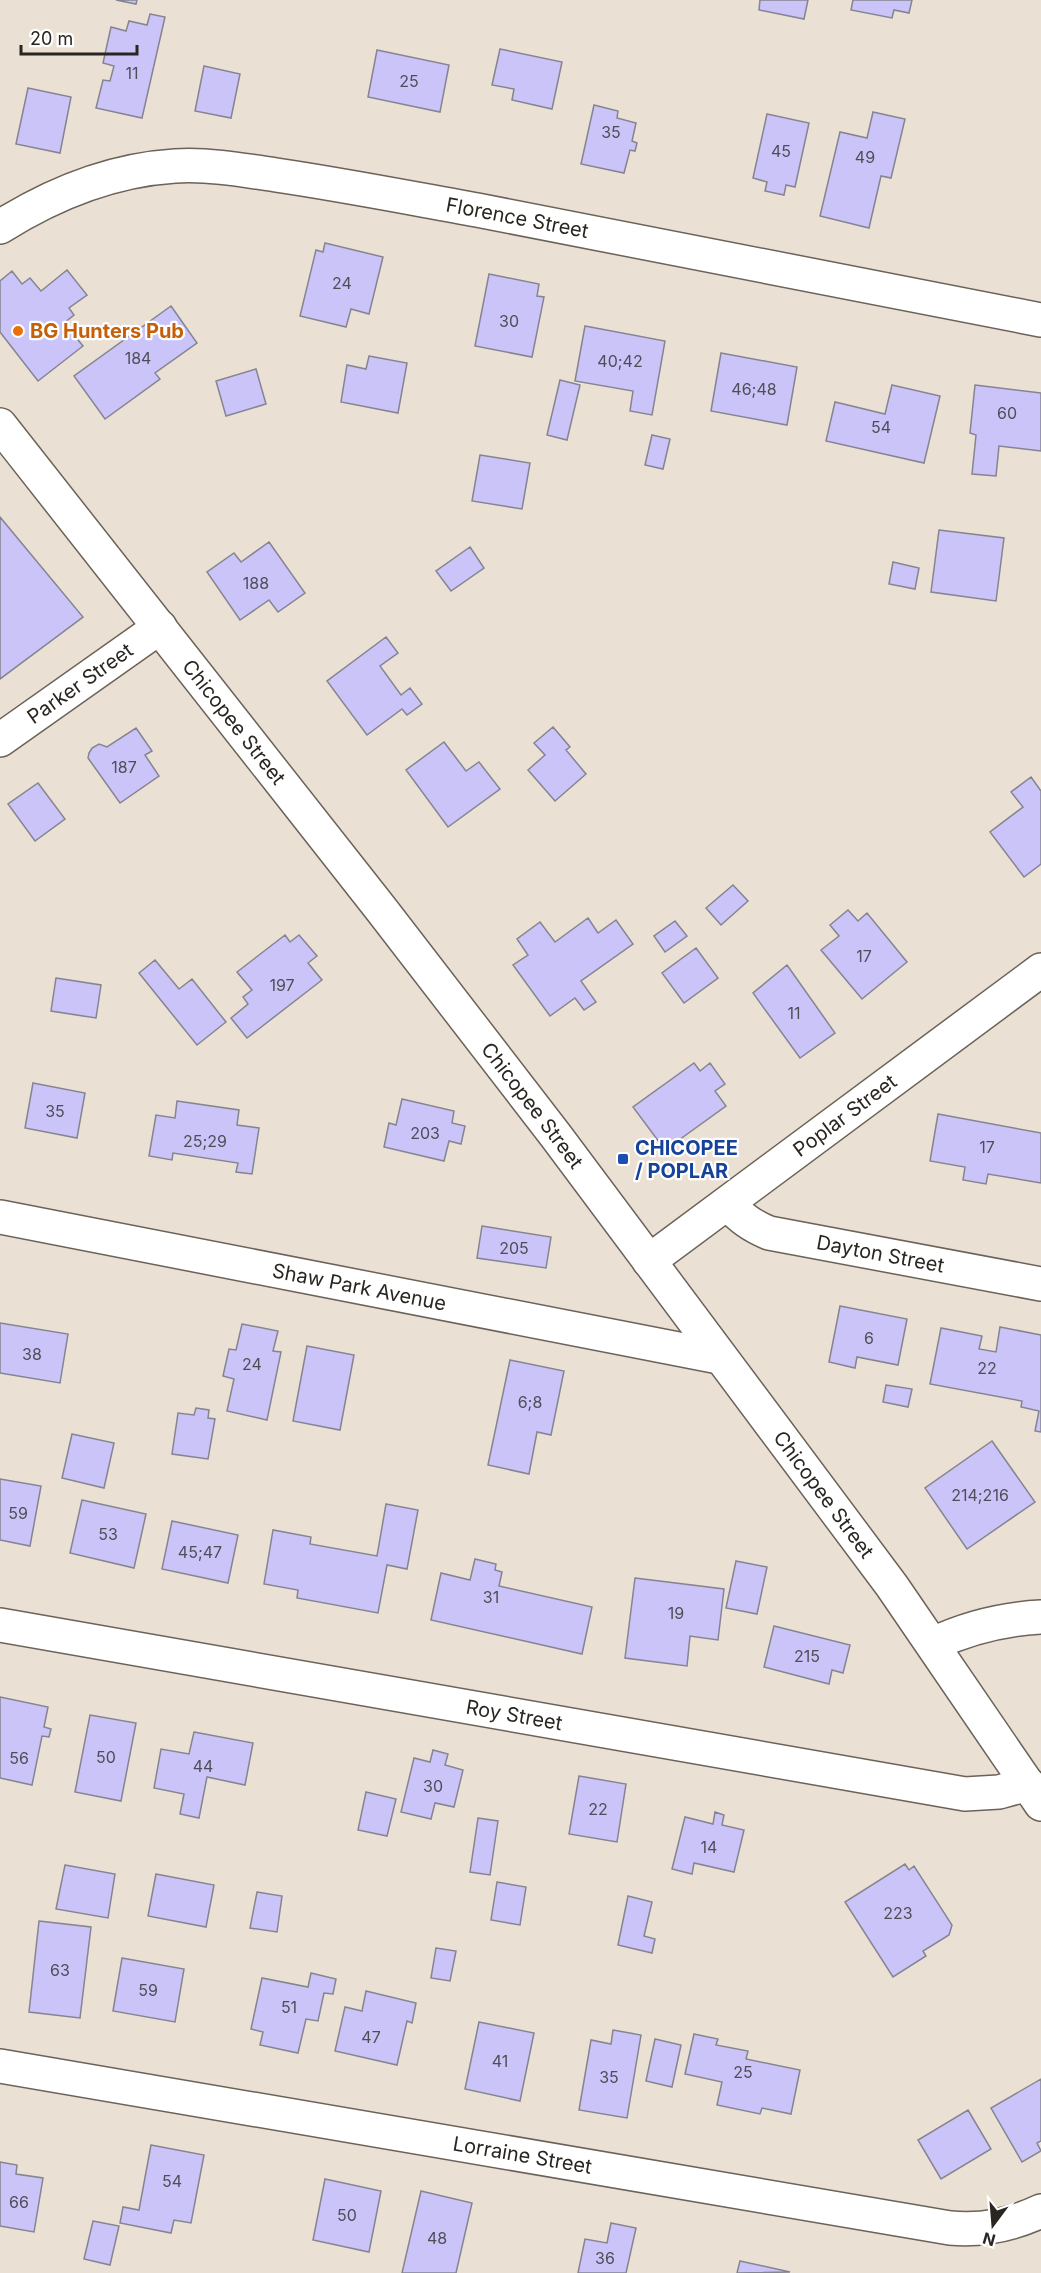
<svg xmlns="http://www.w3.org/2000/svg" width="1041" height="2273" font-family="Inter,sans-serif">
<rect width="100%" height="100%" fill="#ebe0d4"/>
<path fill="#cac4f9" stroke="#858491" stroke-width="1.5" d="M116,0H137L136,4Z
M760,0H808L804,19L759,10Z
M853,0H912L909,13L894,10L892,18L851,10Z
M150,14L165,17L142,118L96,108L103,80L110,81L114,66L103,63L111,27L126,31L129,21L147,25Z
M500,49L562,62L552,109L512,100L514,89L492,85Z
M377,50L449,65L440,112L368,97Z
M204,66L240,74L231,118L195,111Z
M28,88L71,97L60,153L16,144Z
M594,105L618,111L617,118L636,123L632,141L637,143L635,151L630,150L624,173L581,164Z
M873,112L905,119L891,178L881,176L869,228L820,216L840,132L867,138Z
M767,114L809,123L795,187L786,185L784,195L765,191L767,182L753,178Z
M325,243L383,257L369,314L351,309L346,327L300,316L316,250L323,252Z
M67,270L87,295L69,308L74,315L64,323L83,346L38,381L0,332V281L12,271L22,284L30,278L41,291Z
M489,274L539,284L537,296L544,297L532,357L475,346Z
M171,306L197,343L155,373L160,379L105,419L74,376Z
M585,326L665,341L652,415L630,411L633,391L575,381Z
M721,353L797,367L787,425L711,411Z
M369,356L407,363L398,413L341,402L347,365L366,369Z
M256,369L266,404L226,416L216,381Z
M560,380L580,385L567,440L547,435Z
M892,385L940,396L924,463L826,441L835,402L885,414Z
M975,385L1041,393V451L999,446L996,476L972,474L976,435L970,433Z
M652,435L670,439L663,469L645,465Z
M480,455L530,463L522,509L472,501Z
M0,517L83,617L0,679Z
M939,530L1004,538L996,601L931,592Z
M269,542L305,593L278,612L269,600L240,620L207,572L234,553L241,562Z
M470,547L484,568L451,591L436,571Z
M893,562L919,568L915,589L889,584Z
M386,637L398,653L380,666L401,695L410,688L422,704L407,715L402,709L367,735L327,681Z
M553,727L570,747L566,750L586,774L555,801L528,770L545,755L534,743Z
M136,728L152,751L145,755L159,776L120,803L88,758L89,753L92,748L99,744L107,747Z
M444,742L466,771L479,762L500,789L448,827L406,770Z
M1031,777L1041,791V864L1024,877L990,832L1023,807L1011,792Z
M38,783L65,819L35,841L8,804Z
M733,885L748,901L721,925L706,908Z
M848,910L858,921L867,913L907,962L862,999L821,950L839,936L830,925Z
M588,918L598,933L616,920L633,944L581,981L596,1002L584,1010L575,998L550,1016L513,965L528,955L517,939L540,922L555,942Z
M675,921L687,936L665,952L654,936Z
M285,935L290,942L299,935L317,956L308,963L322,980L247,1038L231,1018L248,1004L243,997L252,990L237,972Z
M696,948L718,978L684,1003L662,973Z
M155,960L179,989L192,979L226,1022L197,1045L139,973Z
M787,965L835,1033L800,1058L753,993Z
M56,978L101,985L96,1018L51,1011Z
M694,1063L700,1071L710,1063L725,1084L715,1091L726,1106L665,1150L633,1107Z
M33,1083L85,1093L77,1138L25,1128Z
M402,1099L454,1111L452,1123L465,1126L461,1144L449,1141L444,1161L384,1147L389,1123L396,1125Z
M177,1101L239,1110L237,1125L259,1128L252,1174L236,1172L238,1163L173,1153L172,1160L149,1156L156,1115L175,1118Z
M938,1114L1041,1133V1183L988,1174L986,1184L963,1180L965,1167L930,1161Z
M482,1226L551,1237L546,1268L477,1258Z
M840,1306L907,1319L898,1365L857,1357L855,1368L829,1362Z
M0,1323L68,1334L60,1383L0,1373Z
M242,1324L278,1331L273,1351L281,1352L267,1420L227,1411L234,1379L223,1376L229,1349L236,1350Z
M1000,1327L1041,1335V1432L1035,1431L1039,1411L1021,1407L1022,1401L930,1384L941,1328L982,1336L979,1349L996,1352Z
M307,1346L354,1355L340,1430L293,1421Z
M510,1360L564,1371L551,1435L537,1432L529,1474L488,1465Z
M886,1385L912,1389L908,1407L883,1402Z
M196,1408L209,1410L208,1418L215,1419L208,1459L172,1454L178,1413L194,1415Z
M72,1434L114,1443L104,1488L62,1478Z
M992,1441L1035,1502L967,1549L925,1488Z
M0,1479L41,1486L30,1546L0,1540Z
M82,1500L146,1514L134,1568L70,1553Z
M386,1504L418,1510L407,1569L387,1565L378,1613L297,1598L298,1590L264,1584L273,1530L311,1537L310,1544L377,1556Z
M172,1521L238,1535L228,1583L162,1569Z
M475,1559L496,1564L495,1570L502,1572L499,1586L592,1607L582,1654L431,1620L441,1573L470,1580Z
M736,1561L767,1567L757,1614L726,1608Z
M635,1578L724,1589L718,1640L690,1636L687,1666L625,1658Z
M774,1626L850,1645L843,1673L832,1670L829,1684L764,1667Z
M0,1697L48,1707L44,1727L51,1729L49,1737L42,1736L32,1785L0,1778Z
M90,1715L136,1723L121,1801L75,1792Z
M194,1732L253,1743L245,1785L207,1777L199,1818L180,1814L184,1794L154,1788L161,1749L189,1754Z
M433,1750L448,1754L445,1765L463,1770L454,1807L435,1803L431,1819L401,1812L414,1758L430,1762Z
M579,1776L626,1784L617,1842L569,1834Z
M366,1792L396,1799L387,1836L358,1830Z
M715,1812L724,1815L722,1825L744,1830L734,1872L694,1863L692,1874L672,1869L685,1817L713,1824Z
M478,1818L498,1821L490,1875L470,1872Z
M905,1864L909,1870L914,1866L952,1925L949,1935L923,1951L926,1956L893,1977L845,1902Z
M65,1865L115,1874L108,1918L56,1909Z
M156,1874L214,1885L206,1927L148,1916Z
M497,1882L526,1887L520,1925L491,1920Z
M257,1892L282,1896L277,1932L250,1928Z
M628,1896L652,1902L644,1936L655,1939L652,1953L618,1945Z
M39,1921L91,1927L80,2018L29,2012Z
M436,1948L456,1951L450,1981L431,1978Z
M122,1958L184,1969L175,2022L113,2011Z
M311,1973L336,1979L333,1994L324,1993L318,2021L306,2019L298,2053L260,2045L263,2032L251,2029L262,1978L308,1987Z
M366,1991L416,2003L412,2023L407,2021L397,2065L335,2051L345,2007L362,2011Z
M479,2022L534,2033L520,2101L465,2089Z
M613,2030L641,2035L627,2118L579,2110L591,2040L611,2044Z
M694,2034L718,2039L716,2045L748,2051L746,2059L800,2070L791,2114L762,2108L760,2114L717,2105L722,2082L685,2074Z
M655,2039L681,2045L672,2087L646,2081Z
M1041,2079V2141L1037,2143L1041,2151L1022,2162L991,2108Z
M968,2110L991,2149L941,2179L918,2140Z
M151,2145L204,2155L191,2223L174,2220L171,2233L120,2223L123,2207L139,2210Z
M0,2162L17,2165L16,2174L43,2178L34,2232L0,2226Z
M325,2179L381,2191L369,2252L313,2240Z
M421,2191L472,2203L456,2273H402Z
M93,2221L119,2226L110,2265L84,2259Z
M611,2223L636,2228L626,2273H578L585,2239L607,2243Z
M740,2261L790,2272L737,2273Z"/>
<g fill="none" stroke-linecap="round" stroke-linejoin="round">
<defs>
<g id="minor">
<path id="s1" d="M0,227C54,193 111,170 175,166C209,164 243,170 276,175C344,185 410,198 477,210C665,246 853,282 1041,320"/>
<path id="s2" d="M0,740L160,627"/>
<path id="s3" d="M728,1204C741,1218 752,1226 769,1233L1041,1284"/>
<path id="s4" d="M0,1217L719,1357"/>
<path id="s5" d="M649,1261L1041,970"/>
<path id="s6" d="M0,1625L965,1794L999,1792L1028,1784"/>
<path d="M933,1644C967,1628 1003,1619 1041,1617"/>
<path id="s7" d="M0,2066L950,2228C983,2231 1011,2225 1041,2211"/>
</g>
<g id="major">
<path id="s8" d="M0,425L381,909L556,1136L892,1586L1041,1804"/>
</g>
</defs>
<use href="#minor" stroke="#6b6258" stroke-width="36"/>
<use href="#major" stroke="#6b6258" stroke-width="36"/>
<use href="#minor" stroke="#fff" stroke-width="33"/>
<use href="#major" stroke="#fff" stroke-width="33"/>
</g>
<circle fill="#e8710a" stroke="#fff" stroke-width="2" cx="18" cy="331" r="6"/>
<rect fill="#1a4fb4" stroke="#fff" stroke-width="2" x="617" y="1153" width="12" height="12" rx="3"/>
<g text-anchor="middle" stroke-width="4.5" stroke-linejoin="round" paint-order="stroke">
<g font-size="16" fill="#514d57">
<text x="132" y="79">11</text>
<text x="409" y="87">25</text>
<text x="611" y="138">35</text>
<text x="781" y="157">45</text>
<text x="865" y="163">49</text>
<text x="342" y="289">24</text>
<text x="509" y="327">30</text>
<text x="138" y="364">184</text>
<text x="620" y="367">40;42</text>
<text x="754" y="395">46;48</text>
<text x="1007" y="419">60</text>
<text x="881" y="433">54</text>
<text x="256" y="589">188</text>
<text x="124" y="773">187</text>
<text x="864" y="962">17</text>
<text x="282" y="991">197</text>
<text x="794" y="1019">11</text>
<text x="55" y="1117">35</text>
<text x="425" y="1139">203</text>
<text x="205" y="1147">25;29</text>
<text x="987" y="1153">17</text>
<text x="514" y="1254">205</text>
<text x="869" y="1344">6</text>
<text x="32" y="1360">38</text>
<text x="252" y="1370">24</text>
<text x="987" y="1374">22</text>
<text x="530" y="1408">6;8</text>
<text x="980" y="1501">214;216</text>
<text x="18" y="1519">59</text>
<text x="108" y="1540">53</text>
<text x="200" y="1558">45;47</text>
<text x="491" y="1603">31</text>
<text x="676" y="1619">19</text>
<text x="807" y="1662">215</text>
<text x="106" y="1763">50</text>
<text x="19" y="1764">56</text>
<text x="203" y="1772">44</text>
<text x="433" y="1792">30</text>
<text x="598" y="1815">22</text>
<text x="709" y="1853">14</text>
<text x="898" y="1919">223</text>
<text x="60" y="1976">63</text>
<text x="148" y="1996">59</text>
<text x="289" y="2013">51</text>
<text x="371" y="2043">47</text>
<text x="500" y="2067">41</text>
<text x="743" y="2078">25</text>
<text x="609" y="2083">35</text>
<text x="172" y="2187">54</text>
<text x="19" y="2208">66</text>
<text x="347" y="2221">50</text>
<text x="437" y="2244">48</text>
<text x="605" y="2264">36</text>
</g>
<g font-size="20" fill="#292521" stroke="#fff">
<text dy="7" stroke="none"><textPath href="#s1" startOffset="534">Florence Street</textPath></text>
<text dy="7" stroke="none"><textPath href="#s2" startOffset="98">Parker Street</textPath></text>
<text dy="7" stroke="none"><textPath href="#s8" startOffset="378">Chicopee Street</textPath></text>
<text dy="7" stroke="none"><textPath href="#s8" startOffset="864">Chicopee Street</textPath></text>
<text dy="7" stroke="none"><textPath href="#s5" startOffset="244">Poplar Street</textPath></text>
<text dy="7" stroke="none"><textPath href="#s3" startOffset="164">Dayton Street</textPath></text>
<text dy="7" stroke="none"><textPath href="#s4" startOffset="366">Shaw Park Avenue</textPath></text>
<text dy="7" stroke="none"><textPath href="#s8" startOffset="1350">Chicopee Street</textPath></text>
<text dy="7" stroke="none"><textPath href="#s6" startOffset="522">Roy Street</textPath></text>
<text dy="7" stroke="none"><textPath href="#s7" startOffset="530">Lorraine Street</textPath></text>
</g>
<g font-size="20" font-weight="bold" fill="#c56008" stroke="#fff" text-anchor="start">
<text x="30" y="338">BG Hunters Pub</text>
</g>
<g font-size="20" font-weight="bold" fill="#164399" stroke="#fff" text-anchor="start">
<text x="635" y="1155">CHICOPEE<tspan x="635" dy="23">/ POPLAR</tspan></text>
</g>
</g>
<g transform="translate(993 2225) rotate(196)" stroke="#ffffff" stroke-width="4.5" paint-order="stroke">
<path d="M0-4.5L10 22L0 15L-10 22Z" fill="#292521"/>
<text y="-9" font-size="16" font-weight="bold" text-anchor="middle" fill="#292521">N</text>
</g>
<path d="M21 45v9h116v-9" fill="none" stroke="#292521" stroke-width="3"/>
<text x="30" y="45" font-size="18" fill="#292521" stroke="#ffffff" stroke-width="4.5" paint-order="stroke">20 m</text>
</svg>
